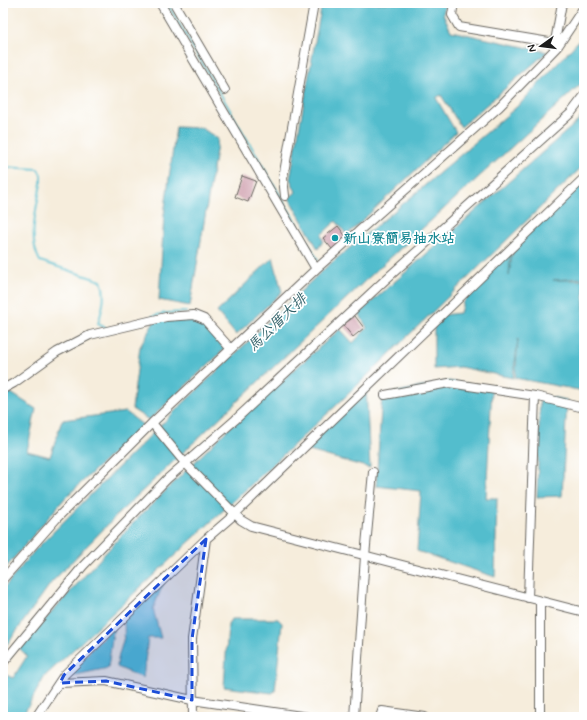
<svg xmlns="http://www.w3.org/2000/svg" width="587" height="720" font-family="Mynerve,'LXGW WenKai TC',sans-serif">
<rect width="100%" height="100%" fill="#fff"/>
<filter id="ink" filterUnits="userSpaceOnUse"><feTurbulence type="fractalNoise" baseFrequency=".025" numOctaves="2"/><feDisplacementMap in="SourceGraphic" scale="8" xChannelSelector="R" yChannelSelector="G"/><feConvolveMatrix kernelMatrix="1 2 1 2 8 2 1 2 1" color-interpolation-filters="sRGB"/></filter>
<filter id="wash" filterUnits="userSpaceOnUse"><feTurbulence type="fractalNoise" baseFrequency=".012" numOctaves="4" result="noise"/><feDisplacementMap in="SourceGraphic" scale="16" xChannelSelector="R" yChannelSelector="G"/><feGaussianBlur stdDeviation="0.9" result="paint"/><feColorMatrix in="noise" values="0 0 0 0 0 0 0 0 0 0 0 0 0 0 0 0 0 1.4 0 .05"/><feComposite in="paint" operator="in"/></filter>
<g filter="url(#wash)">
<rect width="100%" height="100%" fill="#f6eddc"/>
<path fill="#52bdcd" stroke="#376c74" d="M322,3H446L443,14L451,31L547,52L461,127L441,95L436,98L456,132L347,235L336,221L321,235L323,241L318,249L289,198L296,192L290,179Z
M584,35V81L366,280L120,512L51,583L3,650V589L35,550L174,412L324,269L410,198L520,104Z
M584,113V165L340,402L45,676L22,717H3V679L6,675L13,678L27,656L19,648L129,527L231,426L340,329L353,343L367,328L359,313L577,122Z
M176,127L202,128L218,139L190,306L159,300L164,215Z
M584,182V278L553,280H584V391L515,378L518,339L513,378L460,367L434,369V322L442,315L460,313L463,302L511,249L509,276L513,248Z
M273,257L282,292L236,335L217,312Z
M194,315L225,349L149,420L132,409L140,347L155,320Z
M449,381L492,388L486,498H497L495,577L417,551L421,491L376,486L382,395Z
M366,386L370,468L302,449Z
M3,393H11L36,409L27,451L50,457L62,420L126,412L143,425L65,498L3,571Z
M540,395L567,400L562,496L537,497Z
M166,577L153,609L161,638H148L143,678L117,667C118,647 128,641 123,618Z
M231,619H278L282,623L275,691L272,693L224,687L228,625Z
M114,625L108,668L66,677Z"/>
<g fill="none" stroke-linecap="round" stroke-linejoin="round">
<path stroke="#52bdcd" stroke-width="2" d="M167,3L318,260
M3,167L38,169L41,175V183C37,208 27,238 40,261L101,281C107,295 102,310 98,324L106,328
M153,316L166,313L186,312"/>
</g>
<g id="blocks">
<path fill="#cd9baa" d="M242,176L256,181L248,202L235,197Z
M338,226L347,238L332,249L323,238Z
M355,316L364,328L353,337L343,325Z"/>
</g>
</g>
<g filter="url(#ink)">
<use href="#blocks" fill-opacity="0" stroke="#68655f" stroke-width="1"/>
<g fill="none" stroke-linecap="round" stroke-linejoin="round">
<defs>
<path id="minor" d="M160,3L316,269
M174,3L225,90
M454,3L452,15L459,27L555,43
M554,47L562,3
M285,196L283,178L314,3
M3,389L14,383L57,352L90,335L166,317L194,315L204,319L231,349
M385,395L449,383L535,396L584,408
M152,423L185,463L241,520L251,526L584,612
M3,579L57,518L152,423L316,269L499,107L558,46L584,7
M528,598L535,396
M540,601V717
M3,663L83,566L167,479L235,420L384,281L571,113L584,96
M60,683L106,681L192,700L308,717
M36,717L64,675L206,539L235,514L584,178
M193,717L192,639L206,539
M354,717L365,556L373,472
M380,717L382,711L425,717"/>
</defs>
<use href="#minor" stroke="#68655f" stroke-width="10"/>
<use href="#minor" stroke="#fff" stroke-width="8"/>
</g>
</g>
<path fill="#1d4ed8" fill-opacity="0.2" stroke="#1d4ed8" stroke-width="3" stroke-dasharray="8 5" stroke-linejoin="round" d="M206,539L192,639V700L106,681L60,683L64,675Z"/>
<circle fill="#0f9aa8" stroke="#fff" stroke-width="1.5" cx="335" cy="238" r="4"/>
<g text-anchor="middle" stroke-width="3.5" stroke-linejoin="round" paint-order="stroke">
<g font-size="14" font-weight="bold" fill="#0d838f" stroke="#fff" text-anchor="start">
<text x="343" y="243">新山寮簡易抽水站</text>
</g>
<g font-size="15" font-style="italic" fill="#34646c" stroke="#fff">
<text transform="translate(277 322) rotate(-44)" y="5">馬公厝大排</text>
</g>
</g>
<rect width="587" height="720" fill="none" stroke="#fff" stroke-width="16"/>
<g transform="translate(541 46) rotate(256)" stroke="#ffffff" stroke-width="3" paint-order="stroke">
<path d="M0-3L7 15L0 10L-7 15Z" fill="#1c1c1c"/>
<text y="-6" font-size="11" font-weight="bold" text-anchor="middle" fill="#1c1c1c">N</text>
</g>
</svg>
